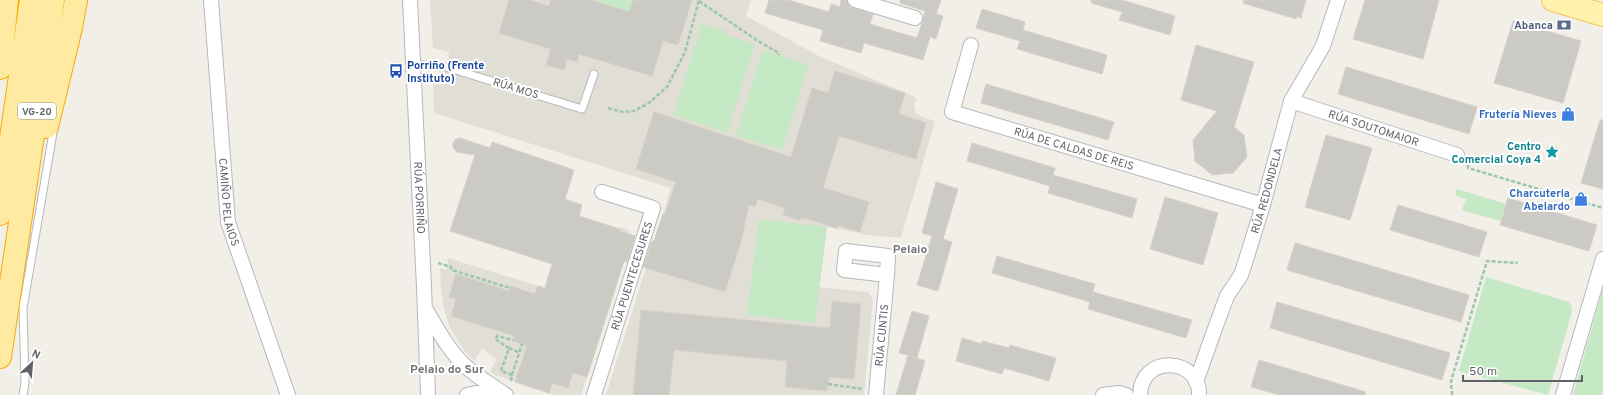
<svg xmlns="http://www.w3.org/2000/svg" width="1603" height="395" font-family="Overpass,sans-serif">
<rect width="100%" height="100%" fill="#f1efe8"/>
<path fill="#e1ded6" d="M430,0H751L746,16L817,55L917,98L914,104L916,113L922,117L935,121L901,238L868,235L827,227L821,253L820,287L866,292L869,293L873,300L864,395H606L671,188L434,113L433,84L435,79L439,76H444L449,52L433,48Z
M567,200L582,205L579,216L619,229L620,227L629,230L632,235L581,395H555L495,375L490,371L497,359L482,349L474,361L464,350L450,328L443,305L441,287L440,268L447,270L448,258L545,288L567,216Z"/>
<path fill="#c5e8c5" d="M592,0H633L629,12Z
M702,24L726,31L725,35L755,44L727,133L673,115Z
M763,50L809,65L782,150L736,136Z
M1457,189L1506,204L1500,221L1462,210L1466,199L1455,195Z
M759,219L827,227L815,323L747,315Z
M1486,277L1569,302L1572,308L1571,315L1548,395L1459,371Z
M1603,288V395H1573Z"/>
<path fill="#cccac5" stroke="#d6d1c6" d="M509,0H529L549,6L551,0H592L629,12L633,0H692L678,45L663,41L652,76L579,54L577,62L567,59L564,70L546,65L551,49L499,33Z
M769,0H788L829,12L831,4L840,7L841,0H847L849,6L852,8L873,14L870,24L917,38L923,20L925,11L900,3V0H941L936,14L943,16L936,39L930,37L923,60L864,43L861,53L820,41L823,30L765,13Z
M1091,0H1122L1175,16L1170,35L1119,20L1122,12L1091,3Z
M1244,0H1306L1301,18L1297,16L1296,19L1243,3Z
M1365,0H1439L1423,59L1353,39Z
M982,9L1025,22L1023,30L1107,55L1102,74L1017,49L1020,41L976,28Z
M1513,21L1581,41L1563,103L1494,83Z
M1196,45L1254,62L1234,127L1244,135L1247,157L1233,173L1212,175L1195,161L1193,140L1217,111L1181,100Z
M1346,67L1477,107L1469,134L1338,94Z
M835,71L905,93L899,114L926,123L916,159L839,136L823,188L869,202L860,232L838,225L837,228L801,217L800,220L783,215L785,208L758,199L755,207L749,205L741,242L725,292L643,267L652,241H654L663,214H665L676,182L636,169L654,112L791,157L812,88L828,93Z
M986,84L1114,122L1108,140L981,103Z
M1600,120H1603V189L1581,183Z
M1326,135L1372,148L1350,220L1305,207Z
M460,138L490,148L492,142L574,170L565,199L582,205L579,216L620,229L619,231L635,236L627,262L624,261L587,377L573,373L568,388L552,383L549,393L515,382L527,346L513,341L515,336L451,316L456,299L449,297L456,274L509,291L510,286L535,294L538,286L545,288L552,264L450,231L475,155L457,152L453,148V143L456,139Z
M972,143L1055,168L1050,186L967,161Z
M1053,175L1137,199L1132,218L1048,193Z
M936,182L958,189L943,239L952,242L938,291L917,285L932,236L922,233Z
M1165,197L1218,213L1203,265L1150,249Z
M1508,198L1597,225L1589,251L1500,225Z
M1398,205L1487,232L1479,257L1390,230Z
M1295,243L1469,295L1461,322L1287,270Z
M997,256L1095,284L1092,296L1093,292L1192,320L1186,338L1088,309L1090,302L992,273Z
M832,301L861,304L854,379L829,377L827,391L785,387L787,361L674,350L669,395H633L641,310L830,328Z
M1277,302L1450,353L1442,380L1270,328Z
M912,311L929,316L917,358L911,356L925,361L915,395H896L908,355L899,353Z
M962,338L982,344V341L1009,348L1010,345L1056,358L1049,381L1004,368L1002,374L956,361Z
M1259,360L1366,392L1365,395H1280L1251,387Z"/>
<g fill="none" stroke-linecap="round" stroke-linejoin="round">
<defs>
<path id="service" d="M413,64L446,67L582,109L594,74
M23,395L25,383L23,308L54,127"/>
<g id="minor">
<path id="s1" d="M211,0L228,222L288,395"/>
<path id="s2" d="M410,0L424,287L428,395"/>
<path d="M855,0L915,18"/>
<path id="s3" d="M971,45L952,112L1263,205"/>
<path id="s4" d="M1291,101L1457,155"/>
<path d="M426,310C437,328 447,348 463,364C476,376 491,385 506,395"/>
<path id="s5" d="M1196,382L1213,334L1227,296L1241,275L1245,263L1263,205L1291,101L1323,46L1338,0"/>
<path d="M467,395L476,393L499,395"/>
<path id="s6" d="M594,395L653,208L602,192"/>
<path id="s7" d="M876,395L887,275L888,256L846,251L844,270L887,275"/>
<path d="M1103,395L1119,393L1126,395"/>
<path d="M1140,395C1141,353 1201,358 1199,395"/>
<path d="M1563,395L1603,259"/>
</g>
<path id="primary" d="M1553,0L1603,15"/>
<path id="trunk" d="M0,68L7,0
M47,127L71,28L76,0
M0,214L31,0
M0,357L53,0"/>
</defs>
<use href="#service" stroke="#b5b8bc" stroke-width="9"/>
<use href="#minor" stroke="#b5b8bc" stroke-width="16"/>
<use href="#primary" stroke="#f2c960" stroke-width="24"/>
<use href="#trunk" stroke="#f9ab00" stroke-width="24"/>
<path stroke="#9cc7a9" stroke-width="2.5" stroke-dasharray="4 2" stroke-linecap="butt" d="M699,1L758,41L779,53L778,55
M608,108L622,112L634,111L649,103L667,87L685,52L699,0
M1468,165V168L1603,208
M438,263L451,267L452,270L510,288
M509,348L520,353
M512,375L522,344
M511,381L512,375L501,371L509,348L495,339L497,336L513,340
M828,384L863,389
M1452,395L1451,381L1487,261L1518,263"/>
<use href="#service" stroke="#fff" stroke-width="7"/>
<use href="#minor" stroke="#fff" stroke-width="14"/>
<use href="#primary" stroke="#fff2af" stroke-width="22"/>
<use href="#trunk" stroke="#feeaa1" stroke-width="22"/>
</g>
<defs>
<symbol id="bank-bare" viewBox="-9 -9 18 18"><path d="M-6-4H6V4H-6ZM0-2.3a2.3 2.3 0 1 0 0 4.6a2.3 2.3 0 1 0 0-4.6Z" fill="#5c6f8a" stroke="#fff" stroke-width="2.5" paint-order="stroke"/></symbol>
<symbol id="bus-bare" viewBox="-9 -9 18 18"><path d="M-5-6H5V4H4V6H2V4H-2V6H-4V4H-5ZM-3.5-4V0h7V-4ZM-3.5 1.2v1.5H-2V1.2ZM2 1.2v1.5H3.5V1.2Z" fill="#1a4fb4" stroke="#fff" stroke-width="2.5" paint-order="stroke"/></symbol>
<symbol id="shop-bare" viewBox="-9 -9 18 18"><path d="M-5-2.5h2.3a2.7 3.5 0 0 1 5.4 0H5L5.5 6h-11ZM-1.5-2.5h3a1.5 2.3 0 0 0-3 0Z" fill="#3f7fe0" stroke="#fff" stroke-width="2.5" paint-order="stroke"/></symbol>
<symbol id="sight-bare" viewBox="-9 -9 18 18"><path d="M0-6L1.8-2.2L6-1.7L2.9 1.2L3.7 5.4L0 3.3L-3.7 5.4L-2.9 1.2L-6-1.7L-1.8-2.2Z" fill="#0f9aa8" stroke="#fff" stroke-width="2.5" paint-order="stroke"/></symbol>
</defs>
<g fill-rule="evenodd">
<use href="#bank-bare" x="1554" y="15" width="20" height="20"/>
<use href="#bus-bare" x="386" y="61" width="20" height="20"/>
<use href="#shop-bare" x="1558" y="104" width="20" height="20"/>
<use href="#sight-bare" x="1542" y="142" width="20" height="20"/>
<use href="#shop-bare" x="1571" y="189" width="20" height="20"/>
</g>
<g text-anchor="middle" stroke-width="4" stroke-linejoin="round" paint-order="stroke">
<rect fill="#fff" stroke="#8f9295" stroke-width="1" x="18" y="103" width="38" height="16" rx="3"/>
<g font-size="10" font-weight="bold" fill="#5f6368">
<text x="37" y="115">VG-20</text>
</g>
<g font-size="11" font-weight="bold" fill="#4e5e75" stroke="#fff" text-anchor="end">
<text x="1553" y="29">Abanca</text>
</g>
<g font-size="11" font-weight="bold" fill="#164399" stroke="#fff" text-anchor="start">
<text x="407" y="69">Porriño (Frente<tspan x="407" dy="13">Instituto)</tspan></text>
</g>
<g font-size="11" fill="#5f6368" stroke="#fff">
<text transform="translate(516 88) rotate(17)" y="4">RÚA MOS</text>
<text dy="4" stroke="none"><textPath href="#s4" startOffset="87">RÚA SOUTOMAIOR</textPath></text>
<text dy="4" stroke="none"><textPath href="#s3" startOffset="197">RÚA DE CALDAS DE REIS</textPath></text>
<text dy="4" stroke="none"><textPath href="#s5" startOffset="205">RÚA REDONDELA</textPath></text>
<text dy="4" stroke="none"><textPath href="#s2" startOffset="198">RÚA PORRIÑO</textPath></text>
<text dy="4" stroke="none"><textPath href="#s1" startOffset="203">CAMIÑO PELAIOS</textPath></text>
<text dy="4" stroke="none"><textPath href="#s6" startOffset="125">RÚA PUENTECESURES</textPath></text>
<text dy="4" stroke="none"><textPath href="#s7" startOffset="60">RÚA CUNTIS</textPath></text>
</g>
<g font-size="11" font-weight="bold" fill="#366cbe" stroke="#fff" text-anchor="end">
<text x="1557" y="118">Frutería Nieves</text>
<text x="1570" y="197">Charcuteria<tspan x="1570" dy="13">Abelardo</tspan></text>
</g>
<g font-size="11" font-weight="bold" fill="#0d838f" stroke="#fff" text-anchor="end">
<text x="1541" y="150">Centro<tspan x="1541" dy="13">Comercial Coya 4</tspan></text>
</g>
<g font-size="12" font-weight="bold" fill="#70757a" stroke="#fff">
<text x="910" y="253">Pelaio</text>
<text x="447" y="373">Pelaio do Sur</text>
</g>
</g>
<g transform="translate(32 363) rotate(26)" stroke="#ffffff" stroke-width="3" paint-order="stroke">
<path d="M0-3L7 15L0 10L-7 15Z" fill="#5f6368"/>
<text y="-6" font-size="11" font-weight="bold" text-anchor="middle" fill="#5f6368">N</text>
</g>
<path d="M1463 375v6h119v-6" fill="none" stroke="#5f6368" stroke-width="2"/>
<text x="1469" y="375" font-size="12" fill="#5f6368" stroke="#ffffff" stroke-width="3" paint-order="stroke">50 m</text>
</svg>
